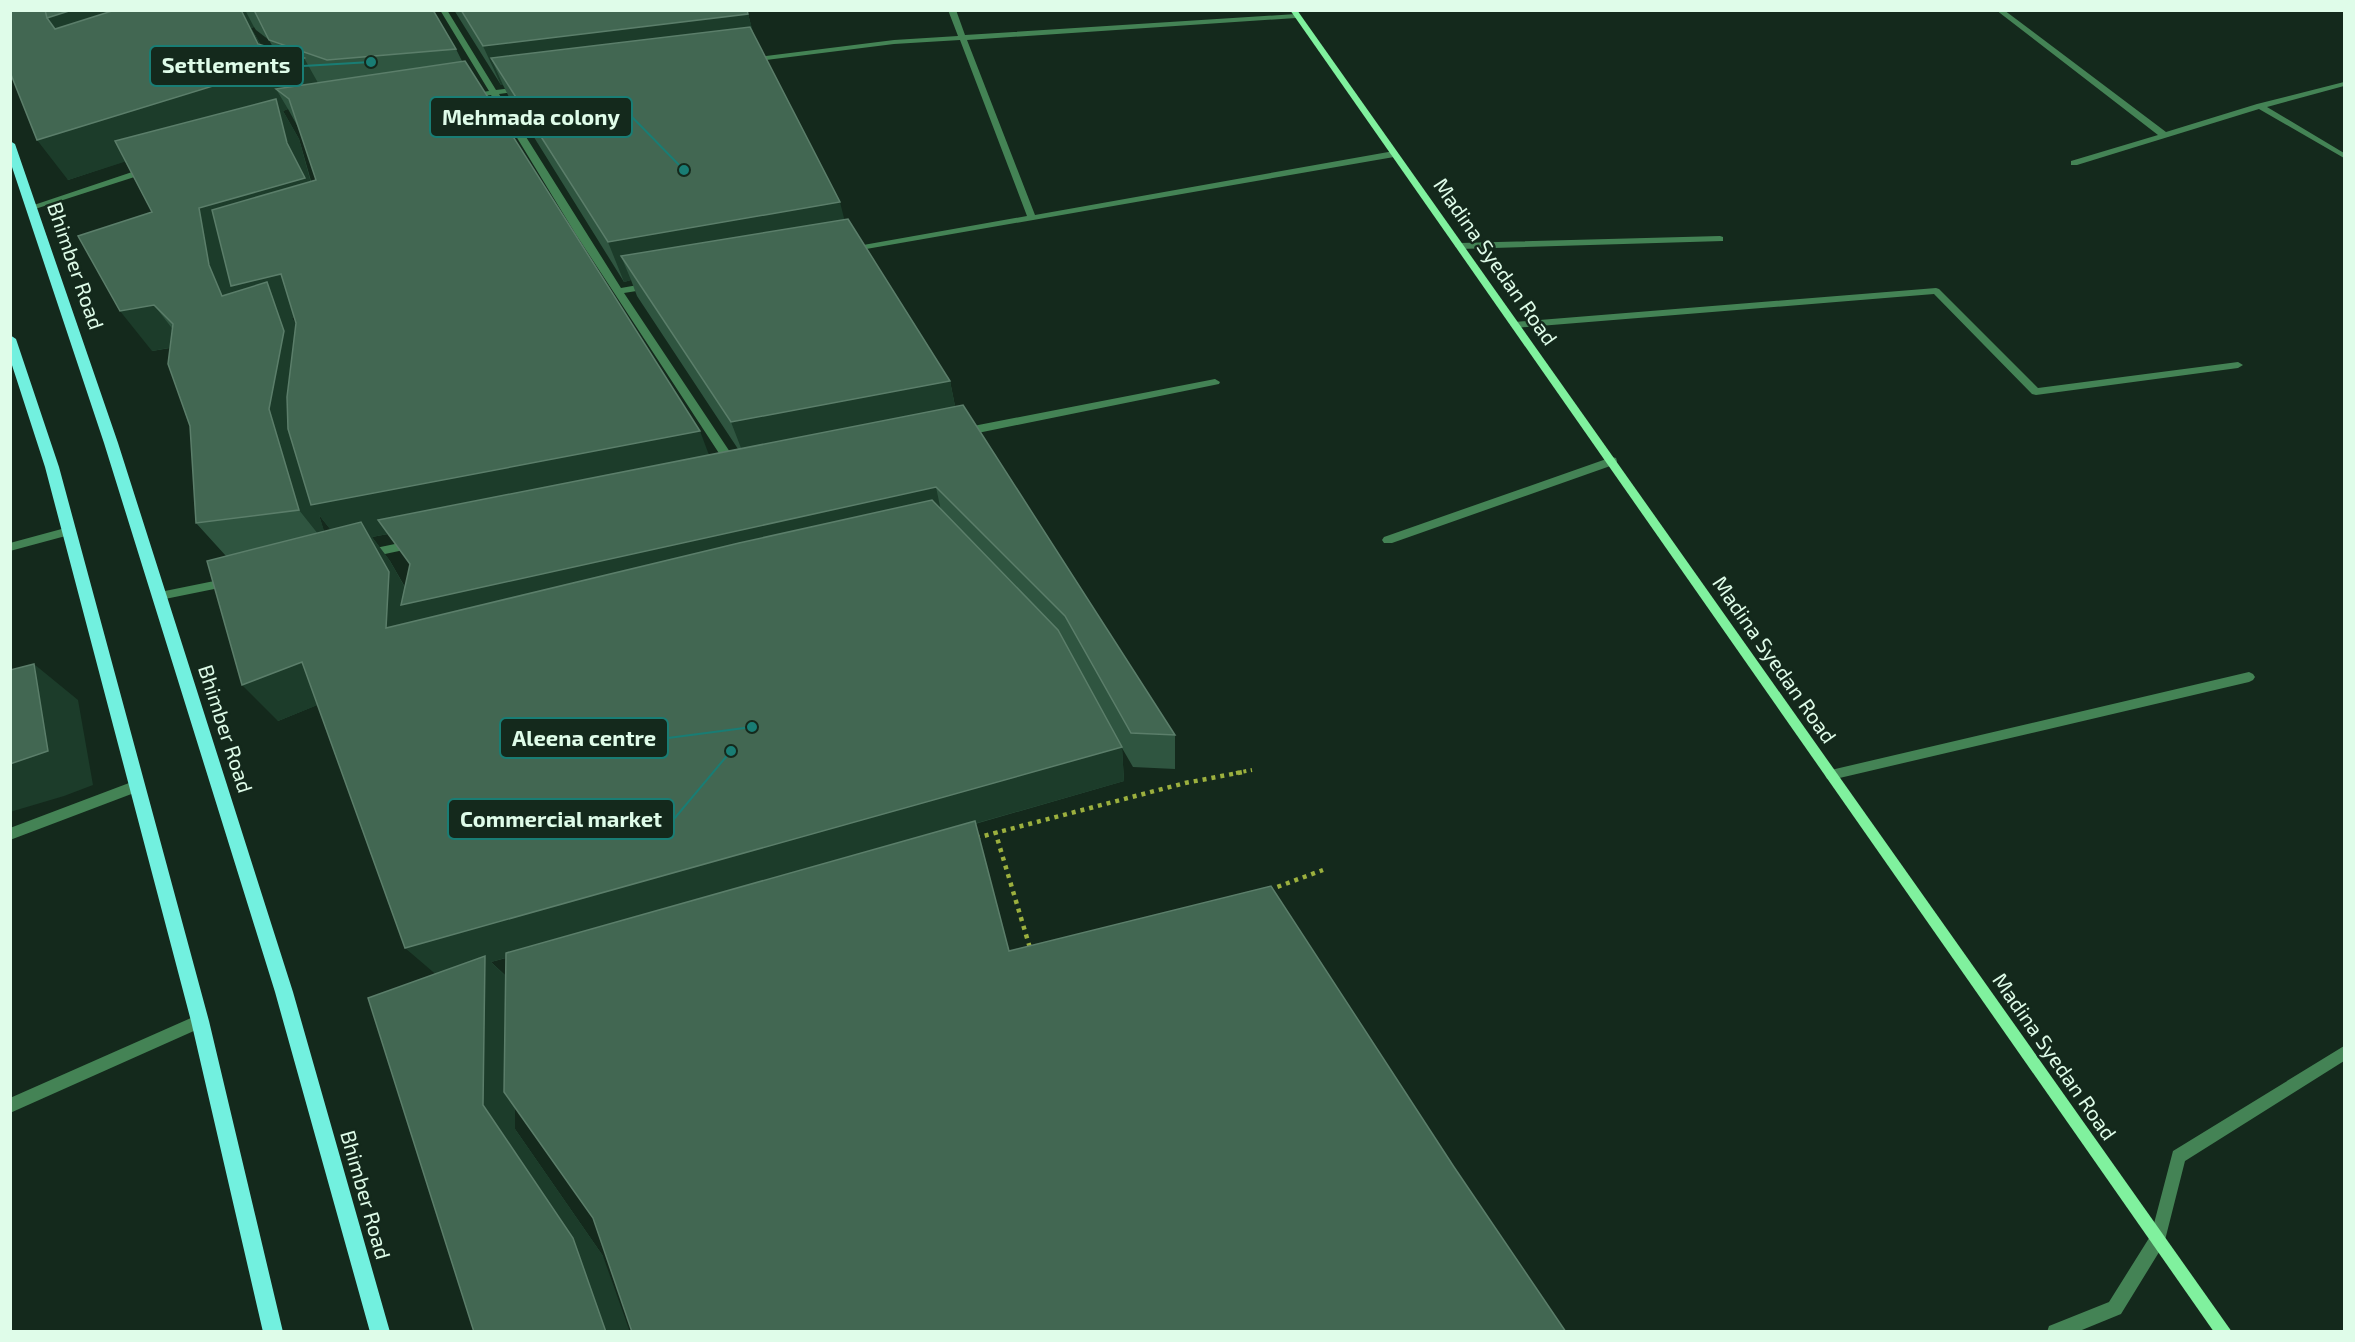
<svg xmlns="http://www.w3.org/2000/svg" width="2355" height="1342" font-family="'Exo 2',sans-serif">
<rect width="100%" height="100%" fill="#14291c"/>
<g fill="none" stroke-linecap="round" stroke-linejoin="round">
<path stroke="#9cb03e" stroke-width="4" stroke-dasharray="3 4.5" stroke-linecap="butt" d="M1236,773L1252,770"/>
<path stroke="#9cb03e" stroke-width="4.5" stroke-dasharray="4 5" stroke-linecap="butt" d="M995,831L1030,948
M976,838L1185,783L1243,772
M1269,890L1323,870"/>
<path fill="#448355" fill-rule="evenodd" d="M440,10H447L496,90L521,87L525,89L521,91L499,94L621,288L649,283L654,286L649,289L624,293L736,461L737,464L736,467H728L575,233L491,95L470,98L466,96L470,94L489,91Z
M948,10H956L965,35L1296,14L1300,16L1296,18L967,40L1035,215L1394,151L1398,154L1394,157L849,252L847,250L852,247L1027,216L960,40L894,44L750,62L746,60L750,58L894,40L958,36Z
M1996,10H2004L2166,132L2257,104L2344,82V86L2267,107L2344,153V158L2259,109L2077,165H2071V161L2158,135Z
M147,167L151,170L150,172L35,209L32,210L28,207Z
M1720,236L1723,237V241L1460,249L1455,246L1460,243Z
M1936,288L1939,289L2038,388L2238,362L2243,365L2238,368L2036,395L2032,394L1934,294L1515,328L1510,325L1515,322Z
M1215,379L1220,382L1219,384L963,436L958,432L963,428Z
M1612,457L1616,458L1617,461L1616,464L1392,543H1384L1382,540L1384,537Z
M69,527L73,528L75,531L73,534L10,551V543Z
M414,540L420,544L418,547L366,558L360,554L366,550Z
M229,578L235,582L229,586L160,600L154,596L160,592Z
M2249,672L2253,674L2255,677L2253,680L2249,682L1831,780L1827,779L1825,775L1827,771L1831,770Z
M137,780L142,782L143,786L142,790L10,840V828Z
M200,1014L205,1016L207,1021L205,1026L10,1113V1098Z
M2344,1046V1061L2185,1161L2164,1244L2121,1314L2077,1332H2047L2049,1326L2109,1302L2151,1235L2173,1151Z"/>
<path fill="#80f19e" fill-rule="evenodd" d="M1290,10H1297L2232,1332H2214Z"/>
<path fill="#72f0df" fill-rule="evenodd" d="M10,141L15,144L118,443L293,992L390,1332H370L275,992L104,443L10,161Z
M10,335L16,339L59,467L209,1021L283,1332H263L191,1021L45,467L10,359Z"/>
</g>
<path fill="#2f5540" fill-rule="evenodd" d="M10,10H433L456,49L462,61L709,455L738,449L637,296L631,280L624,282L509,97L503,85H501L454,10H747L753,33L844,220L950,381L955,406L1175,735V769L1133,767L1122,748L1124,781L975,824L593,1218L515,1108V1129L603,1256L474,1332L435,974L317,705L278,721L226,556L196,523L190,426L170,348L152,351V212L125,161L68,180ZM254,27L256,30L269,40L274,49L261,45L251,28ZM288,109L298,127L316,180L311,181L299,139L283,111ZM294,317L296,323V326L292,318ZM319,515L331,530L324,532ZM388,534L410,564L405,587L390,561L372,537ZM506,958V976L491,962Z"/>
<path fill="#1c3c2a" d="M69,10H245L254,27L251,28L264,50L304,58L326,97L289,99L276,89L288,109L283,111L299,139L311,183L281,274L308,314L292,318L295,322L312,371L700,431L715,471L372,537L390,561L413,602L936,487L944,525L386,628L341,543L319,515L330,549L299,510L222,296L209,265L199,208L287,143L279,112L68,180L37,140L83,68L47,18Z
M748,14L759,53L491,58L503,85H501L483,46Z
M840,202L850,242L621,256L631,280L624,282L608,242Z
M154,305L185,345L152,351L120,311Z
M950,381L958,421L746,461L731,422Z
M302,662L335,698L278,721L242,685Z
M34,664L78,700L93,785L64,796L10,812V764Z
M1122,747L1124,781L491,962L515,985V1129L603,1256L630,1332H606L483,1105L439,977L405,948Z"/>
<path fill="#426752" stroke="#5b7e6a" stroke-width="1.5" d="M10,10H45L47,18L55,29L115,10H241L258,44L304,58L37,140L10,72Z
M45,10H72L47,18Z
M254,10H433L456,49L327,60L269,40Z
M461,10H747L748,14L483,46Z
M750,27L840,202L608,242L491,58Z
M465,61L700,431L311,505L288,429L287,397L296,323L281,274L231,286L212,210L316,180L289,99L276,89Z
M276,99L287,143L305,178L199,208L209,265L222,296L267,282L284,331L269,409L299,510L196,523L190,426L168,364L173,324L154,305L120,311L78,236L152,212L115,141Z
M848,219L950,381L731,422L621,256Z
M963,405L1175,735L1131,733L1065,616L936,487L401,605L410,564L378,520Z
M932,500L1058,630L1122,747L405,948L302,662L242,685L207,561L361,522L389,572L386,628L739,543Z
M34,664L48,751L10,764V670Z
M975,821L1009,951L1271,886L1454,1167L1566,1332H632L593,1218L504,1092L506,953Z
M485,956L483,1105L573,1238L606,1332H474L368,998Z"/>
<g text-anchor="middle" stroke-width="5" stroke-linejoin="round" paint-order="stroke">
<g font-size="21" fill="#dffce9" stroke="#14291c">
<text transform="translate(1495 262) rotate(55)" y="7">Madina Syedan Road</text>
<text transform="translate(75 266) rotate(71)" y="7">Bhimber Road</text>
<text transform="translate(1774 660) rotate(55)" y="7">Madina Syedan Road</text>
<text transform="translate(225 729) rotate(72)" y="7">Bhimber Road</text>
<text transform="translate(2054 1057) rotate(55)" y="7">Madina Syedan Road</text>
<text transform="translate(365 1195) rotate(74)" y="7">Bhimber Road</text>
</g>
</g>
<path fill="none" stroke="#197d74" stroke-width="2" d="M371 62L303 66M684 170L632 117M752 727L668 738M731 751L674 819"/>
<g fill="#197d74" stroke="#14291c" stroke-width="2">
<circle cx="371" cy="62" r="6"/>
<circle cx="684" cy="170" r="6"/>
<circle cx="752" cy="727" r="6"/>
<circle cx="731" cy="751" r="6"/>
</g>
<g fill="#14291c" stroke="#197d74" stroke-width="2">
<rect x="150" y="46" width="153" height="40" rx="6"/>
<rect x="430" y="97" width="202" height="40" rx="6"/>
<rect x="500" y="718" width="168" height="40" rx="6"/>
<rect x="448" y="799" width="226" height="40" rx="6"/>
</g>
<g font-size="22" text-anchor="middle" font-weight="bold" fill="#dffce9">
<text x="226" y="73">Settlements</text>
<text x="531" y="125">Mehmada colony</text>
<text x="584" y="746">Aleena centre</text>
<text x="561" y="827">Commercial market</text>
</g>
<rect width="2355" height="1342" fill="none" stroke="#dffce9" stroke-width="24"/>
</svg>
